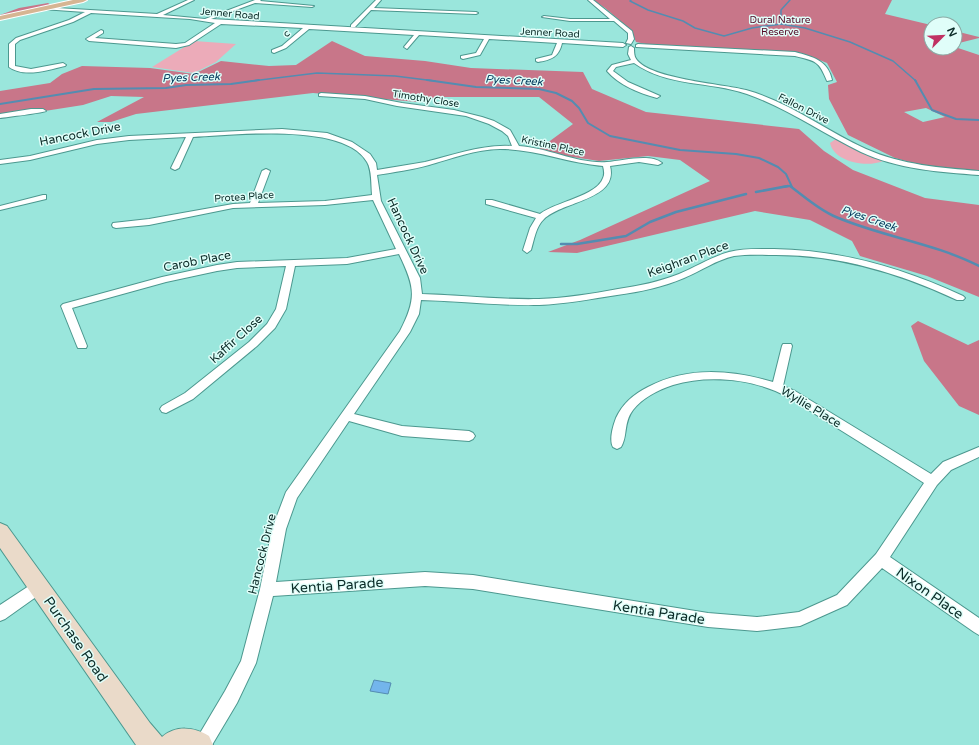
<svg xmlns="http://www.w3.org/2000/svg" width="979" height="745" font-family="'Varela Round',sans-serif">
<rect width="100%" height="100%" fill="#9ae6dc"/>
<path fill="#ecabb9" d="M194,41L236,44L216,62L194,73L152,67Z
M836,139L866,154L883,161C867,168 834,162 830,143Z"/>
<path fill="#c87689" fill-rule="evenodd" d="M593,0H892L885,14L931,25V48H955V47L979,55V171L932,168L895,158L848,135L829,99L828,85L837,82L827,63L812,57L796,53L646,44L636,42L631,30L605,8ZM926,108L945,117L923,122L904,112Z
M48,3L51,5L0,17V15L19,8Z
M955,31L979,37V38L955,44Z
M332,41L365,56L425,61L471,68L583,72L592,89L646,112L799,129L824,151L853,170L925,198L979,205V297L927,276L860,256L852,241L810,220L755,211L577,253L548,252L580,240L710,181L680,160L648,156L599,161L566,156L539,149L573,124L539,97H437L418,102L313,93L136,114L111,122H97L144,97L111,96L83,105L0,118V91L50,83L62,74L82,66L150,68L194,74L221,61L269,66L296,65Z
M918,321L968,345L979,340V415L959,406L924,361L911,326Z"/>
<path fill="#73b5ec" stroke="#548cb1" d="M374,680L391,683L388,694L370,691Z"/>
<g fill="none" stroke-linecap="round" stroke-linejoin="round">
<path stroke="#548cb1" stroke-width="1.5" d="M631,0L630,1L648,10L683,21L695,28L724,36L752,28L781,24L805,28L850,42L893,61L916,81
M781,24V10L790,0
M251,81L317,73L395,76L435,81"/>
<path stroke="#548cb1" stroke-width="2" d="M427,80L476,87L539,89L556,93L572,101L579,108L588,123L610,136L680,150L736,154L759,158L778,167L786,174L792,187
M915,80L932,110L956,119L979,120
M0,104L94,89L166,88L186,85L231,84L259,80
M782,187L790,186"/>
<path stroke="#548cb1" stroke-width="2.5" d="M790,186C805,197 819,210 836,217C883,237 934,243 979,266
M756,192L788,186
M561,244H577L626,236L650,222L676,212L746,194"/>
<defs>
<path id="minor" d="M188,0H194L163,15L205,19L255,0H261L260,1L314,6L312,7L255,3L211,19L623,43L626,45L623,47L562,43C559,57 551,60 538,62L536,61V59L552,55L557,43L489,39L480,55L463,59L461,58V56L476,53L484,39L419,35L407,49L404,47L414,35L309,29L286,48L274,53L272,52V50L282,46L303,28L221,24L189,45L176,48L89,41L86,39L101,30L103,31V33L95,38L176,44L185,43L215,23L190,19L91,13L73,22L20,40L15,44V66L31,69L63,63L66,65L65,66C48,70 24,78 9,67V44L16,38L69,20L85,12L42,9L40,7L157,14Z
M376,0H381L374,8L476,12L478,13L476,14L371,10L355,27H351V25Z
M588,0H593L632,31L634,39L631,44L626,43L628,39V33L614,21H570L542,17L544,16L570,19H610Z
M638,44L795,52C813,57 828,60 832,80L827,81C819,61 816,61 795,56L636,47V45Z
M631,46L634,48C634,51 634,54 635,57C645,79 724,84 746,90C790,102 826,131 866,149C902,165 941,168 979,171V175C939,172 897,169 861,152C822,133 787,108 747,94C709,81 668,87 634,63L616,67L613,71L628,82L660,96L657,98C639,93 619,85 607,71L612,65L631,60L628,54L629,47Z
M321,93L365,96L402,103L454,110L482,117L494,121L510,130L519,146C549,148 577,164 607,162C622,161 650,153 662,163L658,165L639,162L610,166C619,200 562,201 544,219C536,226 534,240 531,250L527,253L523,250L530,228L536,218L486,204V200H492L540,214C555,202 597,196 603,178C605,174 604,170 603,166C567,163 536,149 500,149C476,149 451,159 429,165C412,170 394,172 377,175L381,201L420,278L422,294C461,295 500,300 539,299C566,298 592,294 618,289C638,286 659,282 679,274C696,267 711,257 729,252C743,248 759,249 774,249C841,250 903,268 963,296L965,298L963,300H957C899,273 840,255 776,255C763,255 748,254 734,256C716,260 701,271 684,278C663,287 640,292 617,295C591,299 565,304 539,305C500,306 461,301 421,300L419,314L410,332L354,414L402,426L469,431L473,433L475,436L473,439L469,441L402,436L349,421L297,498L286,529L276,582L425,572L473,575L708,613L757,617L799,612L837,595L876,554L924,483C897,465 869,448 842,431C824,420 806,408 788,397C755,379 709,374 673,385C658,390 642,398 633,410C623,423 628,436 621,447L617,449L613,447C609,440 613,426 616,418C623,403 634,394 648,387C688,366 731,370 773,382L782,346L783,344H791L792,346L783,386L795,391L931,474L943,462L979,447V457L951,470L937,485L890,557L979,618V635L974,632L882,568L847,605L800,626L757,631L708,627L473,589L425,586L273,596L256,663L237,703L212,745H193L225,691L241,661L260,589L272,529L286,492L400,331C417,298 415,287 399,254L347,264L295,266L286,309L275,328L257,346L193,399L166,413L162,412L160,409L162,406L185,393L249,342L267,324L276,309L286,266L237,268L217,271L166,282L72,308L87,346L86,348H78L77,346L61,306L63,304L162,277L217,265L237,262L347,258L396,249L373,200L325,205L233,208L149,225L116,228L113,227L112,225L113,223L149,219L233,204L250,203L262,171L266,169L270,171L258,203L325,201L372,195C371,185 372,170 367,162C345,122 233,135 193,137L179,168L175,170L171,168L186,137L129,140L97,144L30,160L0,164V160L30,156L97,140L129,136L282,129L327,133L352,142L370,154L376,163L377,170C393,167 409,165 425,162C454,155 482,144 512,146L508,136L502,131L489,124L466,116L397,106L365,99L319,96V94Z
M31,109H43L46,111C43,113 7,117 0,118V114Z
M43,195H46V199L0,210V206Z
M38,580L43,582L45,587L43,592L5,619L0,621V605Z"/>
<path id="secondary" d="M0,523L7,526L150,723L162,737C176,725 194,727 209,736L213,745H136L0,548Z"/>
<path id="primary" d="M73,0H87L83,2L0,20V16Z"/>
</defs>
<use href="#minor" stroke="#4c988f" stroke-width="2"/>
<use href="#secondary" stroke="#4c988f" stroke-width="2"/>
<use href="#primary" stroke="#fff" stroke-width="2"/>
<use href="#minor" fill="#fff" fill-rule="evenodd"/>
<use href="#secondary" fill="#eadac9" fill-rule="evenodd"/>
<use href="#primary" fill="#d6b593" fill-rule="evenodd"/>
</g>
<g text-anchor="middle" stroke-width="3" stroke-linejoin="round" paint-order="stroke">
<g font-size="10" fill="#0a2b27" stroke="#e0fef9">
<text transform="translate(230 13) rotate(5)" y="4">Jenner Road</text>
<text transform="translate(550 32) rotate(3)" y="4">Jenner Road</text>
<text transform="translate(286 33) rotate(-40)" y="4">c</text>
<text transform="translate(426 98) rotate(9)" y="4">Timothy Close</text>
<text transform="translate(804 108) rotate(27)" y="4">Fallon Drive</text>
<text transform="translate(553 145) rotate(12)" y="4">Kristine Place</text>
<text transform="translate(244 196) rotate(-4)" y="4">Protea Place</text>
</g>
<g font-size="10" fill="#540825" stroke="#e0fef9">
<text x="780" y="23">Dural Nature<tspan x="780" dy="12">Reserve</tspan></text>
</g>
<g font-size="11" font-style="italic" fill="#01375a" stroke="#e0fef9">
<text transform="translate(191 77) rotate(-2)" y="4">Pyes Creek</text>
<text transform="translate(514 80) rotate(3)" y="4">Pyes Creek</text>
<text transform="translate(869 218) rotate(19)" y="4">Pyes Creek</text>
</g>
<g font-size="12" fill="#0a2b27" stroke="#e0fef9">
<text transform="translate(80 134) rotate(-11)" y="4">Hancock Drive</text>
<text transform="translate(408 236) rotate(65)" y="4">Hancock Drive</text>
<text transform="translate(688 259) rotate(-20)" y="4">Keighran Place</text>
<text transform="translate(197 261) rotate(-11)" y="4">Carob Place</text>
<text transform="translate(236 339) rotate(-42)" y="4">Kaffir Close</text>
<text transform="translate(811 407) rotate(31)" y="4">Wyllie Place</text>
<text transform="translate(262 554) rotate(-76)" y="4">Hancock Drive</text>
</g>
<g font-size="14" fill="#0a2b27" stroke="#e0fef9">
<text transform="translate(337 585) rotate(-4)" y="5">Kentia Parade</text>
<text transform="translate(930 593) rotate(35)" y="5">Nixon Place</text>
<text transform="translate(659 612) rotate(9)" y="5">Kentia Parade</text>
<text transform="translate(76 639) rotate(55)" y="5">Purchase Road</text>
</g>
</g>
<g transform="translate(943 36) rotate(66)"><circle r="19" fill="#e0fef9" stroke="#8aaaa5"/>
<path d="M0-3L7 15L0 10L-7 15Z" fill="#c03263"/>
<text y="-6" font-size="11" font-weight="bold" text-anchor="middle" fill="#0a2b27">N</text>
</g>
</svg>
